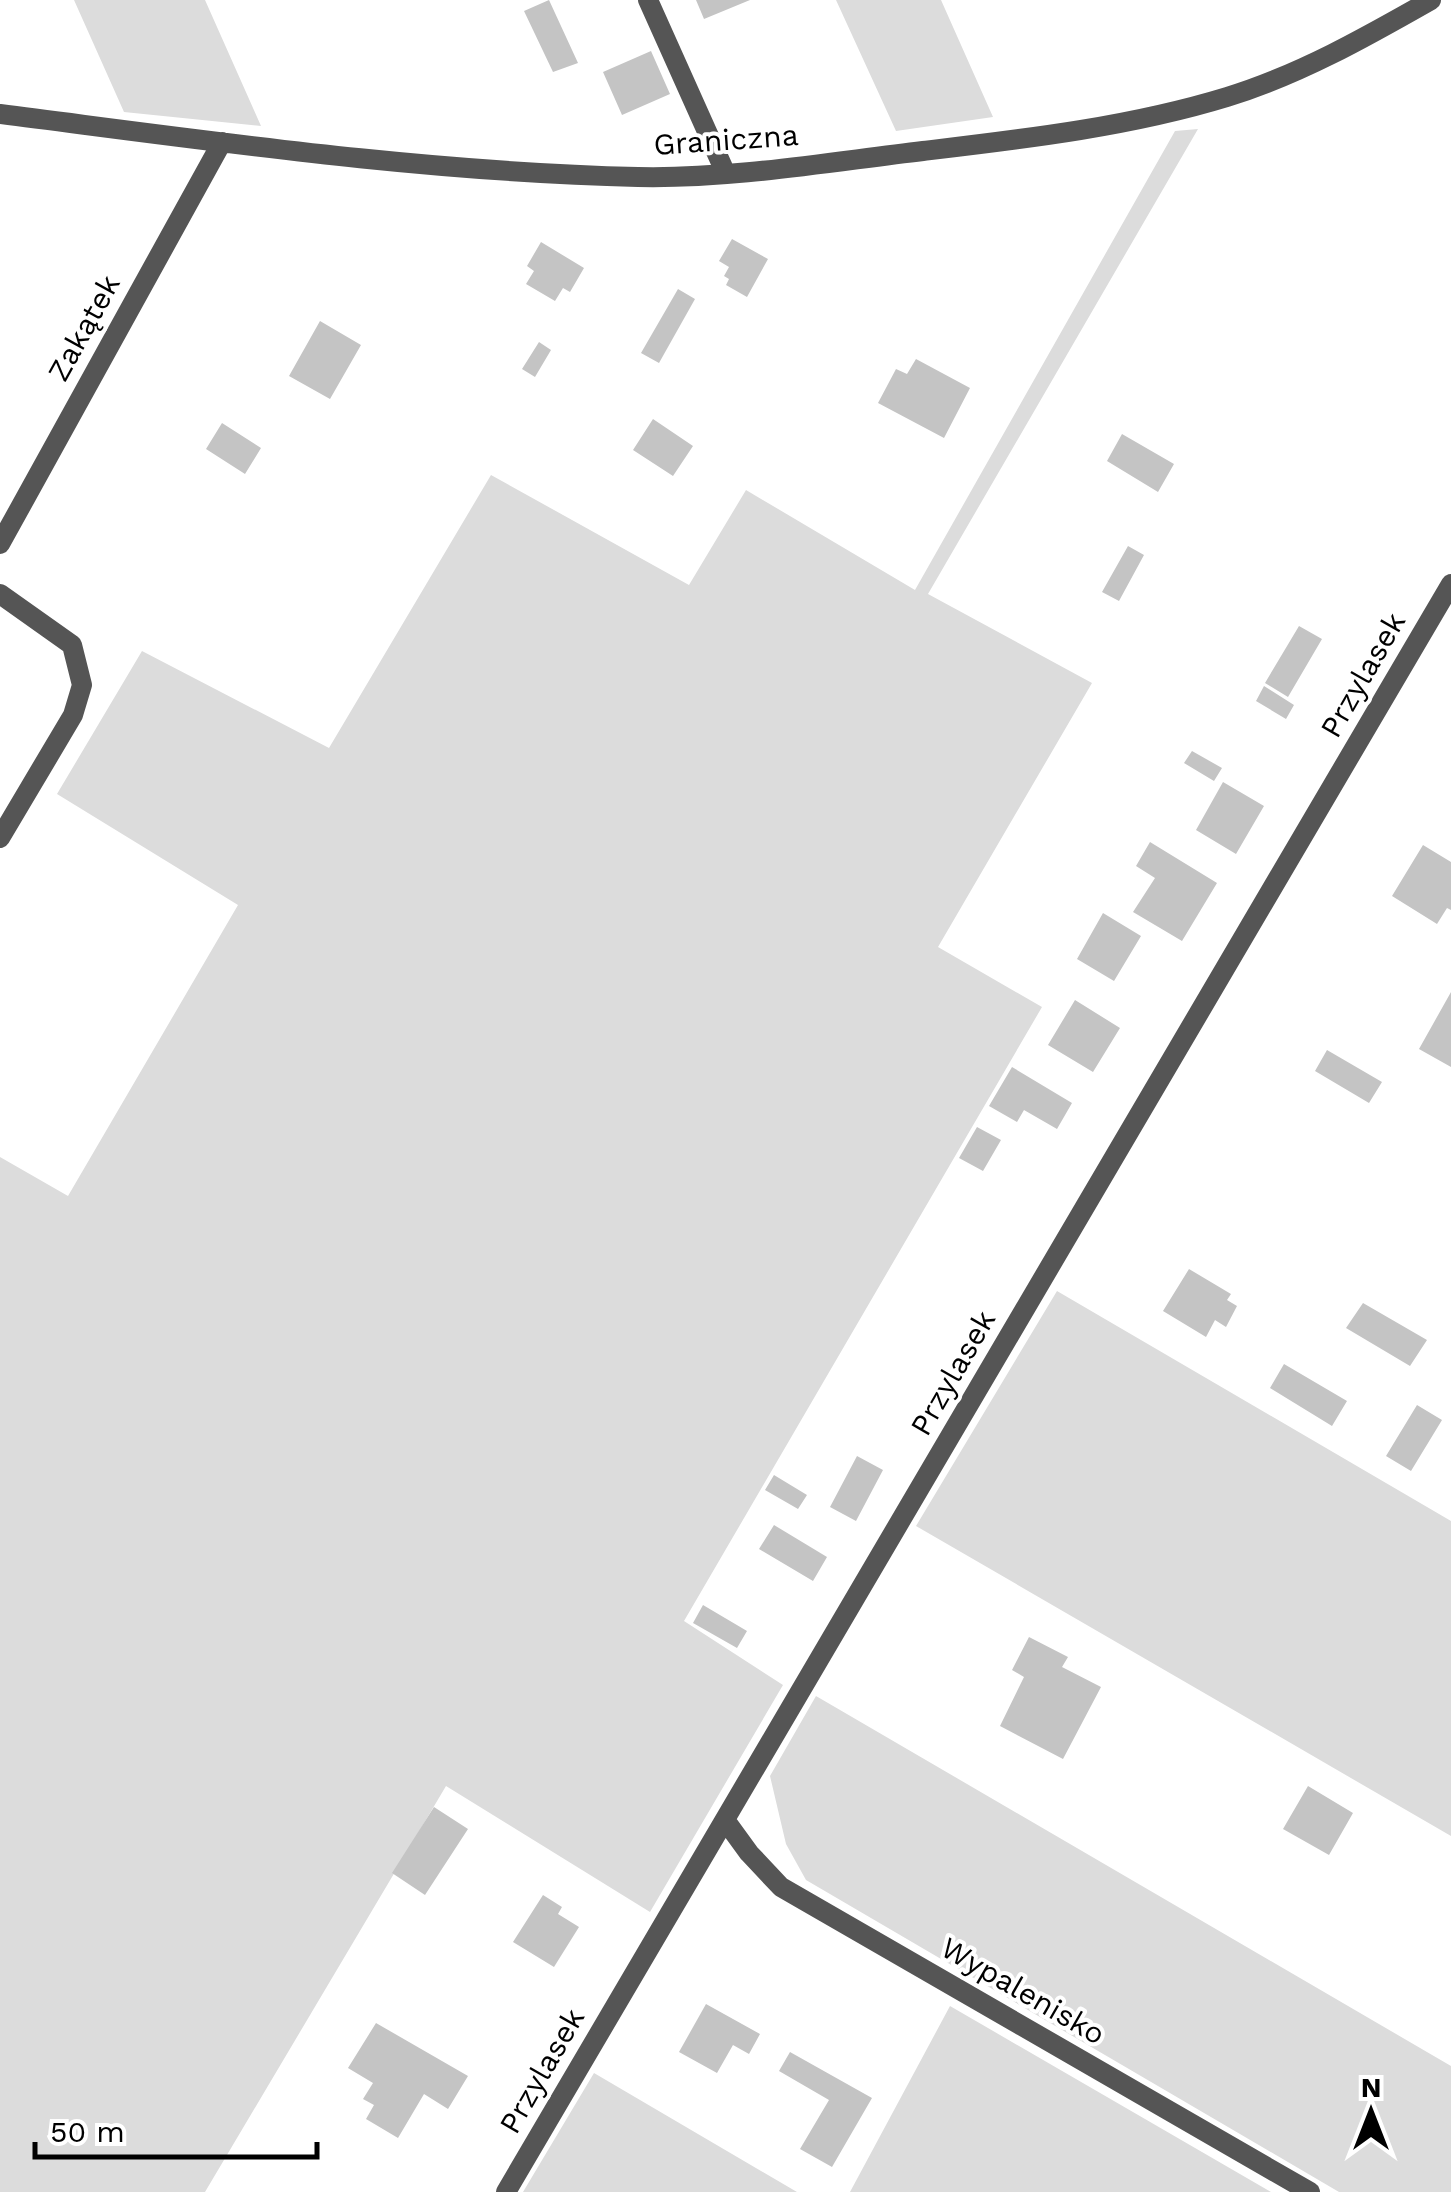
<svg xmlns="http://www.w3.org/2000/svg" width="1451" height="2192" font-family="'Work Sans',sans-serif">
<rect width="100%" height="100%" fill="#fff"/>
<path fill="#dcdcdc" d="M74,0H205L261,126L124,112Z
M836,0H941L993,117L896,131Z
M1198,129L928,594L1092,683L938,947L1042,1007L684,1621L783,1685L650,1912L446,1786L205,2192H0V1157L68,1196L238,905L57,794L142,651L329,748L491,475L689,585L746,490L915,590L1175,131Z
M1057,1291L1451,1521V1836L916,1526Z
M816,1696L1451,2066V2192H1339L806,1880L786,1844L770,1776Z
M950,2006L1271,2192H850Z
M594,2073L797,2192H523Z"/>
<path fill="#c4c4c4" d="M549,0L578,63L553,72L524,11Z
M696,0H750L704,19Z
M651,51L670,94L622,115L603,72Z
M732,239L768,259L747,297L726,285L729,279L724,276L729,267L719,261Z
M541,242L584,268L570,292L563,288L555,301L526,284L534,271L527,266Z
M678,289L695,299L659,363L641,353Z
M320,321L361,345L330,399L289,376Z
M539,342L551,350L535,377L522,369Z
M916,359L970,388L944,438L878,403L896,369L907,374Z
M653,419L693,446L673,476L633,450Z
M222,423L261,448L245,474L206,449Z
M1122,434L1174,464L1158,492L1107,461Z
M1128,546L1144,555L1119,601L1102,592Z
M1299,626L1322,639L1288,697L1265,683Z
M1264,686L1294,705L1286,719L1256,701Z
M1192,751L1222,768L1214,781L1184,763Z
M1223,782L1264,806L1236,854L1196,830Z
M1150,842L1217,883L1182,941L1133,912L1155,878L1136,866Z
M1423,845L1451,862V910L1447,908L1437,924L1392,896Z
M1103,913L1141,936L1114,981L1077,959Z
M1451,992V1067L1419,1049Z
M1075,1000L1120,1028L1093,1072L1048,1045Z
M1327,1050L1382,1082L1369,1103L1315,1071Z
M1012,1067L1072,1103L1057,1129L1024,1110L1017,1122L989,1106Z
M977,1127L1001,1140L983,1171L959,1158Z
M1189,1269L1231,1294L1227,1300L1237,1306L1226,1327L1215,1320L1206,1337L1163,1311Z
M1363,1303L1427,1340L1410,1366L1346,1328Z
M1284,1364L1347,1401L1332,1426L1270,1388Z
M1417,1405L1442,1420L1411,1471L1386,1456Z
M857,1456L883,1470L856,1521L830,1507Z
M774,1475L807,1495L798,1509L765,1490Z
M774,1525L827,1557L813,1581L759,1549Z
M703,1605L747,1631L737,1648L693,1623Z
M1029,1637L1068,1657L1062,1667L1101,1687L1063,1759L1000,1726L1024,1677L1012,1670Z
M1308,1786L1353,1813L1329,1855L1283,1829Z
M434,1807L468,1829L425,1895L392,1873Z
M543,1895L562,1907L558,1914L579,1927L554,1967L513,1942Z
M706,2004L760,2034L749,2054L733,2045L717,2073L679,2052Z
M376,2023L468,2076L448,2109L424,2094L398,2138L366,2119L374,2105L363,2099L373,2083L348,2068Z
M790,2052L872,2098L832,2167L800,2149L829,2100L779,2071Z"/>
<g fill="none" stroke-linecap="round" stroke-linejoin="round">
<path stroke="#555" stroke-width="20" d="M648,0L726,174
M0,114C212,141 424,172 638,177C733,179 829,162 923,151C1024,139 1129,127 1227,97C1299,75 1366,37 1431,0
M0,544L222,142
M0,594L72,645L82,685L73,715L0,838
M725,1820L749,1853L781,1887L1310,2192
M506,2192L1451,584"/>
</g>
<g text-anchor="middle" stroke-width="8" stroke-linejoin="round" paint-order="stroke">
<g font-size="30" fill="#000" stroke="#fff">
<text transform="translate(726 140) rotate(-4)" y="10">Graniczna</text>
<text transform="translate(84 328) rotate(-61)" y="10">Zakątek</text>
<text transform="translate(1363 675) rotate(-60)" y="10">Przylasek</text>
<text transform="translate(953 1373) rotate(-60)" y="10">Przylasek</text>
<text transform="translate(1023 1991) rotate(30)" y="10">Wypalenisko</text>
<text transform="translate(542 2071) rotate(-60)" y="10">Przylasek</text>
</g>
</g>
<g transform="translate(1371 2112)" stroke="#ffffff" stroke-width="8" paint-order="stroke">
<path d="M0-8L18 38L0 25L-18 38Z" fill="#000000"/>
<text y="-15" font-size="28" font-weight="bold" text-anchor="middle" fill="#000000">N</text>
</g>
<path d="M35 2142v15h282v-15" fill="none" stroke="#000000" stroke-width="5"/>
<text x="50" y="2142" font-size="30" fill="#000000" stroke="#ffffff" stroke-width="8" paint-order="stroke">50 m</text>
</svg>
